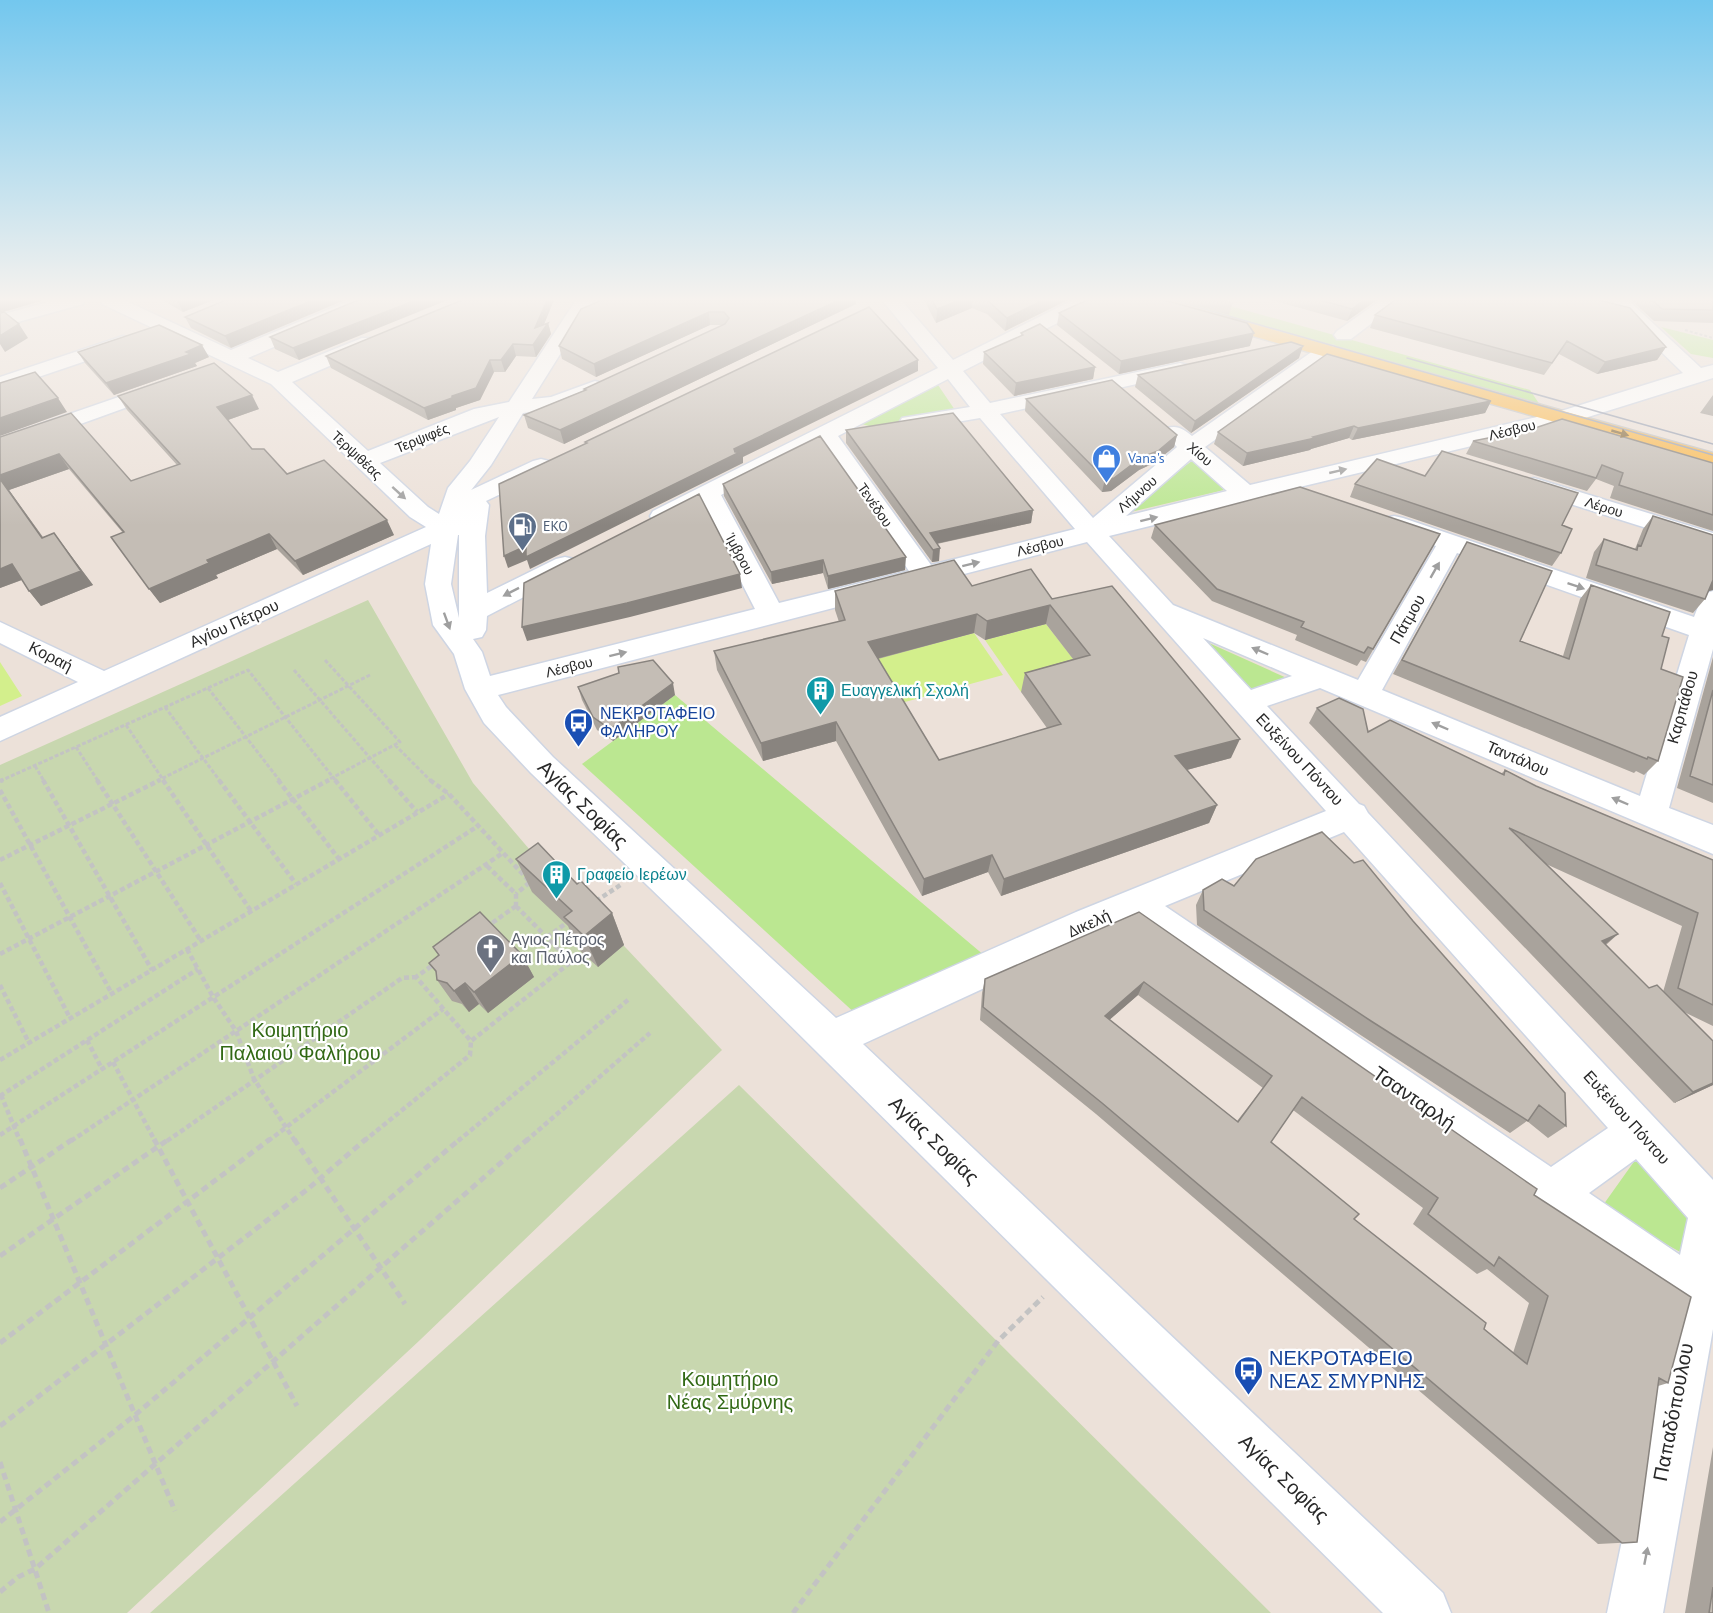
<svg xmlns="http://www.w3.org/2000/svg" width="1713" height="1613" font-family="'PT Sans',sans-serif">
<rect width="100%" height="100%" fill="#ece1d9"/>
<path fill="#bbe791" d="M1158,300H1209L1530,390L1542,408Z
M1661,327L1713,340V358L1691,354Z
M938,385L957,413L873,427L861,424L862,420Z
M1195,459L1224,490L1122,514L1127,506Z
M1200,639L1289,679L1251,690Z
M675,695L985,956L857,1015L582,764Z
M1638,1156L1692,1225L1682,1253L1601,1208Z"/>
<path fill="#c8d7af" d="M368,600L473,783L553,877L594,914L722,1050L420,1340L127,1613H0V765Z
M739,1085L1271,1613H150Z"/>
<path fill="#d3ef8c" d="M1046,624L1085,674L1021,692L985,640Z
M974,633L1003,675L894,705L868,661Z
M0,662L22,696L0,706Z"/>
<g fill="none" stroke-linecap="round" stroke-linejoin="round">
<defs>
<path id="minor" d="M55,300H85L83,304L0,327V315Z
M100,300H124L231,350L351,300H376L374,304L248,358L278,372L362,338H376L379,342L376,346L292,382L368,451L474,409L509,402L576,300H594L532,399L551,397L595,381L602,383L606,387L602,391L563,408L523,413L491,465L472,489L471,490L533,461L541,459L549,461L553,466L549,471L486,501L489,505L485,536L487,593L556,559L565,557L574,559L578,565L574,571L487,616L486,630L482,637L473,639L482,652L490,676L755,609L702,505L671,521L662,523L653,521L650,516L653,511L938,368L882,300H901L953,360L1073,300H1097L1095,304L963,371L990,403L1180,363L1187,365L1190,369L1187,373L1000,414L1093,518L1177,447L1164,433L1167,428C1178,425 1183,429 1192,436L1320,346H1334L1337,350L1334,354L1205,447L1250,485L1558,412L1683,373L1608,300H1628L1701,368L1713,365V378L1572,422L1287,490L1257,498L1256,500L1109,536L1173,605L1358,680L1436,546L1385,528L1382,523L1385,518L1394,516L1403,518L1694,617L1703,594L1713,591V649L1669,808L1713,825V854L1320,688L1267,706L1359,804L1364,806L1368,813L1713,1180V1329L1663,1613H1607L1671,1303L1130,921L863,1044L1443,1593L1451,1613H1383L707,943L531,773L484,723L465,689L454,654L433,625L425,584L431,544L0,741V717L78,682L0,643V622L104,671L426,527L410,517L271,384L102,304ZM948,379L970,407L902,418L899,423L902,428L910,430L980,418L1075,529L931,565L838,436ZM499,417L470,461L448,488L439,514L428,507L380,463ZM821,444L909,571L779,603L721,495ZM1191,459L1227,491L1126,516ZM458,535H459V618L451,584ZM1087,542L1326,811L1076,912L836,1018L553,757L506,707L498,695ZM1457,553L1689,635L1640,796L1382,690ZM1203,638L1292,676L1251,690ZM1344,832L1608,1128L1551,1167L1165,906ZM1636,1159L1688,1218L1680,1255L1589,1193Z
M1381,300H1402L1351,339H1337L1334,335L1337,331Z
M123,336L130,338L133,342L130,346L0,390V377Z
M165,381L172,383L176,387L172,391L0,453V438Z
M1534,478L1713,533V549L1526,490L1522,485L1526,480Z"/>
<path id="major" d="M1138,300H1168L1713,453V467L1140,304Z"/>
</defs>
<use href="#minor" stroke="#ced5e3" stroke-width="3"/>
<use href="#major" stroke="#c3c3c3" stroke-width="3"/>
<path stroke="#c3c3c3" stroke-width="2" stroke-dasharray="3 2" stroke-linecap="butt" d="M1685,330L1713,338"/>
<path stroke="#c3c3c3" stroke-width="3" stroke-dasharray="4 2" stroke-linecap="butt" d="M325,660L400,742L326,781
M294,670L390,781
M208,688L280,781
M165,707L220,781
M126,725L164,781
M395,745L431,781
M76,747L98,781
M35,766L44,781
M0,781L248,670L336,781
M157,781L370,675"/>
<path stroke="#c3c3c3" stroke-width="4.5" stroke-dasharray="5 3" stroke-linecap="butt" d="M43,780L152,970
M97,780L201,941
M163,780L251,911
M219,780L296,884
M278,780L339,859
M335,780L379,835
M389,780L417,812
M430,780L449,794L530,882L516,894
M0,781L3,780
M0,790L112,994
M0,860L160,780
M487,866L516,894V906
M0,883L70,1018
M596,901L622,884
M516,906L571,962L471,1041L416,977Z
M547,937L568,922
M187,949L213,997L236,1031L254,1079L295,1141
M0,954L329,780
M0,985L29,1043
M87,1040L102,1069
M0,1060L449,794
M113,1062L155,1141
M1,1095L20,1141
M0,1096L198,969
M0,1135L478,826
M71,1141L503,853
M167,1141L402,978L416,977
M268,1141L443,1009
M364,1141L470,1055L471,1041
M458,1141L628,1000
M526,1141L650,1033"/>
<path stroke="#c3c3c3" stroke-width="5" stroke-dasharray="7 4.5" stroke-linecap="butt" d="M20,1139L175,1511
M154,1139L297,1406
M294,1139L405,1304
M0,1188L73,1139
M0,1256L169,1139
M0,1343L270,1139
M0,1426L309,1188L366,1139
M0,1462L49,1613
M0,1522L135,1415L460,1139
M0,1592L18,1577L35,1569L528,1139
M793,1613L998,1341L1043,1297"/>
<use href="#minor" fill="#fff" fill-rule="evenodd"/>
<use href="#major" fill="#faba51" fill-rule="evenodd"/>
<path stroke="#9ca3b4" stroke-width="1.5" d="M1173,300L1713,455
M1407,358L1713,444"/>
</g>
<path fill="#a9a39c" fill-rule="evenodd" d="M162,300H214L183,312Z
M226,300L231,348L191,328L185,317Z
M358,300L299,360L275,349L270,337Z
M462,300H554L544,324L548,323L551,334L536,357L516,356L505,372H494L480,400L456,408V410L428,420L331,368L326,356Z
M856,300V304L564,444L528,428L524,415L585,390L584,389L724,325H710L596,377L562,359L559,346L581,309Z
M924,300H1068L1005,331L987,314L972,308L936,323Z
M1176,300H1224L1233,302L1229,315Z
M1271,300H1377L1347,321Z
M1631,300H1713V323L1654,321Z
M1059,313L1250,346L1119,374L1057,325Z
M1375,315L1666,347L1657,360L1597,374L1559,354L1544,375L1370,328Z
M1021,333L1095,367L1093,379L1014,396L983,364L984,352L1021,336Z
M78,352L209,357L195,363L197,366L114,395L85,363Z
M1299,358L1191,433L1135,387L1138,375Z
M1713,395V416L1700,413Z
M118,396L259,409L228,420L252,449L287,474L394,535L303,575L277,549L216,575L218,578L160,603L111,537L123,533L69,469L9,490L43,537L54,533L93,585L41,606L29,591L22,580L0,588V437L131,481L177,465L127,410Z
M1026,399L1177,435L1174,447L1154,463L1139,470L1111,491L1102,492L1025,411Z
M1491,401L1485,413L1352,440L1349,438L1311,449L1310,450L1243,466L1214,444L1218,432Z
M846,430L1033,510L1031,523L937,544L939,561L932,562L846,443Z
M1473,441L1713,463V531L1610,498L1614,486L1596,479L1587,491L1466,454Z
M1425,476L1562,525L1561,553L1552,566L1350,497L1355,484Z
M723,484L905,570L828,589L823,573L772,584L724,496Z
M1653,516L1713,535V590L1708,591L1705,599L1693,613L1586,578L1594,552L1604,539L1635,549L1643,529Z
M1155,525L1440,534L1366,662L1361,660L1357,666L1295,640L1297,635L1212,601L1151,538Z
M1467,542L1520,641L1563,656L1580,599L1591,585L1662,636L1658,761L1644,775L1636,771L1634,773L1393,674Z
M972,586L1052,599L1231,758L1187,770L1217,805L1209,823L1001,896L988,872L922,896L836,741L763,761L717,670L714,651L839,622L835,610V591ZM1046,624L1073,659L1025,673L1021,692L1047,728L939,760L878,659L974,633L985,640Z
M1713,657V803L1677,788Z
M578,687L675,695L613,741L597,730L582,700Z
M1317,708L1368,732L1501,774L1505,770L1536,786L1713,860V1026L1684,1012L1713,1041V1085L1674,1103L1309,723ZM1546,864L1682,926L1663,992L1649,988L1606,945L1618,934Z
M516,859L577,884L612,913L624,945L598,967L578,949L568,926L532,892Z
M1256,859L1566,1126L1548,1138L1527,1121L1510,1133L1359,1034L1197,925L1196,905L1203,890L1234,886Z
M1139,912L1534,1195L1668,1383L1658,1386L1637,1542L1598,1544L1096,1114L980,1020L982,993L985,979ZM1138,995L1263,1088L1237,1121L1109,1020ZM1293,1110L1423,1208L1413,1224L1477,1274L1487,1269L1529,1303L1513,1353L1484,1329L1354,1219L1271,1142Z
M433,947L522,955L534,977L488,1013L479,1004L469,1012L462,1004L452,1001L437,980V974L429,963L439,956Z
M1713,1447V1613H1685Z"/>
<path fill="#89847f" d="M0,300H41V301L0,313Z
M177,300H214L183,312Z
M313,300H345L231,348L225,336Z
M416,300H448L299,360L293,348Z
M547,300H554L540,334L548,323L551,334L536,357L533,345L535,328Z
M839,300H856V304L564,444L560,430Z
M960,300H973L972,308L936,323L937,309Z
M1043,300H1068L1005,331L1007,318Z
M1364,300H1377L1347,321L1352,309Z
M709,312L710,325L596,377L594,364Z
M19,324L28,338L5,352L0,344V336Z
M1254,333L1250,346L1119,374L1121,361Z
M513,344L516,356L505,372L501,360Z
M202,345L209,357L195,363L197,366L114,395L106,383Z
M1303,346L1299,358L1191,433L1195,421Z
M1666,347L1657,360L1597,374L1605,362Z
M490,360L494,372L480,400L456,408V410L428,420L424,408L452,396Z
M918,360V371L743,457V463L530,569L527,560L508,568L504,556L734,449Z
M1095,367L1093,379L1014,396L1016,383Z
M252,395L259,409L225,421L217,407Z
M58,398L67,412L0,436V418Z
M1491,401L1485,413L1352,440L1358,428Z
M1354,426L1349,438L1311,449L1310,450L1243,466L1247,453L1313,437Z
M1177,435L1174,447L1154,463L1139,470L1111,491L1102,492L1105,479Z
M59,454L69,469L9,490L53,552L0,479V475Z
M1033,510L1031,523L930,545V533Z
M387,520L394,535L303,575L295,561Z
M54,533L93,585L41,606L29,591Z
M269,534L277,549L216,575L218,578L160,603L149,589L207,560Z
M940,548L939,561L932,562L933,550Z
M906,557L905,570L828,589V576Z
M823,560V573L772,584L771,572Z
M12,564L24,579L0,588V569Z
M740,574L742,588L630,617L527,641L522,627Z
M1713,580V590L1701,593Z
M1050,605L1046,624L985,640L987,621Z
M977,614L974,633L868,661V642Z
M673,683L675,695L613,741L610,729Z
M836,722V741L763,761L761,743Z
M1240,739L1231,758L1168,775L1175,756Z
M1217,805L1209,823L1001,896L1004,879Z
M992,855L988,872L922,896L924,879Z
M612,913L624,945L598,967L584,936Z
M1618,934L1602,947V941Z
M522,955L534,977L488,1013L474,992Z
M1144,982L1138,995L1099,1029L1105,1016Z
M465,983L479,1004L469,1012L454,991Z
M1713,1083V1085L1674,1103L1693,1092Z"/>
<path fill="#c4bdb5" stroke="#89847f" stroke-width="1.5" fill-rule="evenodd" d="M226,300H313L225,336L185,317Z
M358,300H416L293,348L270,337Z
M462,300H547L535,328L548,323L533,345L513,344L501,360H490L476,388L452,396V398L424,408L326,356Z
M602,300H839L560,430L524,415L586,390L584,389L725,324L729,318L724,312H709L594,364L559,346L581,309Z
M932,300H960L937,309Z
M987,300H1043L1007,318Z
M1087,300H1164L1247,323L1254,333L1121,361L1059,313Z
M1320,300H1364L1352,309Z
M1395,300H1599L1630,308L1666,347L1605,362L1567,341L1552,363L1375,315Z
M1652,300H1713V310L1662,309Z
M869,307L918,360L734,449L735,452L742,451L526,557V546L504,556L499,484L587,443L585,442Z
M4,312L19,324L0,336V313Z
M1040,324L1095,367L1016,383L984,352L1023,335L1021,333Z
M159,325L202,345L186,352L191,354L106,383L78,352Z
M1291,342L1303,346L1195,421L1138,375Z
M1327,354L1491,401L1358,428L1354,426L1313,437L1315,438L1247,453L1218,432Z
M214,363L252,395L217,407L252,449H264L287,474L324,460L387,520L295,561L269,534L207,560L209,563L149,589L111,537L124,532L59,454L0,475V437L71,413L131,481L180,464L118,396Z
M35,372L58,398L0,418V383Z
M1112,380L1177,435L1158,451L1142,457L1114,478L1105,479L1026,399Z
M953,413L1033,510L930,533L940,548L933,550L846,430Z
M1562,419L1713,463V515L1619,485L1623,473L1602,465L1596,478L1473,441L1529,430Z
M820,436L906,557L828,576L823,560L771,572L723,484Z
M1442,451L1578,493L1562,525L1572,529L1561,553L1355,484L1377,459L1425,476Z
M0,479L42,538L54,533L81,571L29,591L12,564L0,569Z
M1300,487L1440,534L1373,649L1368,647L1364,653L1301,627L1304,622L1217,589L1155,525Z
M699,494L740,574L627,603L522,627L524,583Z
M1653,516L1713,535V580L1705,599L1596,565L1604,539L1637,550L1638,545L1641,546Z
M1467,542L1552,571L1520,641L1569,659L1591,585L1670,612L1662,636L1669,638L1661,669L1683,677L1658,761L1648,757L1647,759L1402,660Z
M954,560L972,586L1031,569L1052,599L1112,586L1240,739L1175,756L1217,805L1004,879L992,855L924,879L836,722L761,743L714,651L845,620L835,591ZM1050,605L1090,655L1025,673L1061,724L939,760L868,642L977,614L987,621Z
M653,660L673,683L610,729L593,717L578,687L619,673L618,667Z
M1713,690V785L1690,776Z
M1339,698L1363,709L1368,732L1390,720L1504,775L1505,770L1536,786L1713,860V1005L1678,988L1698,913L1509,828L1618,934L1602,941L1649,988L1657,985L1713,1041V1083L1693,1092L1317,708Z
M1322,832L1354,863L1363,860L1413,921L1565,1093L1566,1126L1539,1105L1528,1121L1371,1021L1204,910L1203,890L1222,879L1234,886L1256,859Z
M538,843L577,884L581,881L612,913L584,936L564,917L572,911L516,859Z
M480,912L522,955L474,992L465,983L454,991L447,983L437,980L436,971L429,963L439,955L433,947Z
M1139,912L1524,1180L1537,1189L1534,1195L1691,1297L1668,1383L1659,1378L1637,1542L1622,1543L1102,1103L983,1007L985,979ZM1144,982L1272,1076L1238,1122L1105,1016ZM1302,1097L1438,1198L1428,1214L1494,1266L1499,1257L1548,1296L1527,1364L1484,1329L1486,1323L1354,1219L1359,1214L1271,1142Z
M1713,1587V1613H1709Z"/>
<defs><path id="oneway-solid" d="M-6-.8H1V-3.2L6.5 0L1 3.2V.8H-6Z" transform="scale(1.5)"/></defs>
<use fill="#876a3b" href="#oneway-solid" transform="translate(1620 433) rotate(16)"/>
<g fill="#9f9f9f">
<use href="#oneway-solid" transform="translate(1338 471) rotate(-13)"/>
<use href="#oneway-solid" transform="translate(399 493) rotate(42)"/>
<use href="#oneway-solid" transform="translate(1149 519) rotate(-14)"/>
<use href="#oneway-solid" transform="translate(971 564) rotate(-14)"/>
<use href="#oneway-solid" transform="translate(1435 570) rotate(-60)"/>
<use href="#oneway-solid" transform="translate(1576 586) rotate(19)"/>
<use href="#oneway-solid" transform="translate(511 592) rotate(153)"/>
<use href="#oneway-solid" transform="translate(447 621) rotate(70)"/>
<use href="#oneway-solid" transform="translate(1260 651) rotate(-157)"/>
<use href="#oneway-solid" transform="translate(618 654) rotate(-14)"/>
<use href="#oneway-solid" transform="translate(1440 726) rotate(-157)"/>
<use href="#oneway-solid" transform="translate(1620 801) rotate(-157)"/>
<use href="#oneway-solid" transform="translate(1646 1556) rotate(-79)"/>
</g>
<linearGradient id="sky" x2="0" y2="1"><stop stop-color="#73c7ee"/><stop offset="0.57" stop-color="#f6f2ee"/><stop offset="1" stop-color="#f6f2ee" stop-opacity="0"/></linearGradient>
<rect width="1713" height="526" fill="url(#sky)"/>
<defs>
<symbol id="shop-pin" viewBox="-11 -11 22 30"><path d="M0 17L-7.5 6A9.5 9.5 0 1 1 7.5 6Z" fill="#3f7fe0" stroke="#fff"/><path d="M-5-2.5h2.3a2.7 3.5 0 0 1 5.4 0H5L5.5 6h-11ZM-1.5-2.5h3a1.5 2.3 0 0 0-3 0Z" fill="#fff"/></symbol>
<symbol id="fuel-pin" viewBox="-11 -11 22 30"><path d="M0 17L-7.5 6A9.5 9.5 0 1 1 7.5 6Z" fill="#5c6f8a" stroke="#fff"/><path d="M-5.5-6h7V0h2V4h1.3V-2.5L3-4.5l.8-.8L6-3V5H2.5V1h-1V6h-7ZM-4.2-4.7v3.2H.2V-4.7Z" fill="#fff"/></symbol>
<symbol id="building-pin" viewBox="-11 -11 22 30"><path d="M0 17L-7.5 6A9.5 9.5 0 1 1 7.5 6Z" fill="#0f9aa8" stroke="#fff"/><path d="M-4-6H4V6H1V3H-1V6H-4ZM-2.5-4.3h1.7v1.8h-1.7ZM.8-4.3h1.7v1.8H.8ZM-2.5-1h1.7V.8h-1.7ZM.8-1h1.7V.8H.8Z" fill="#fff"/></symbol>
<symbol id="bus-pin" viewBox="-11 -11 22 30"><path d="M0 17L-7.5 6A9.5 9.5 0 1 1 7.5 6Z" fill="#1a4fb4" stroke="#fff"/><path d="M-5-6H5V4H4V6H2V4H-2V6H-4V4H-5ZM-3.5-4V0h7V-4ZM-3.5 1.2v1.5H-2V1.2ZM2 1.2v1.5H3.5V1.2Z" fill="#fff"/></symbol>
<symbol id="church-pin" viewBox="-11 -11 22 30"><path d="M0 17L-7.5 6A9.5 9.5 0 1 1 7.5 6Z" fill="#6b7280" stroke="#fff"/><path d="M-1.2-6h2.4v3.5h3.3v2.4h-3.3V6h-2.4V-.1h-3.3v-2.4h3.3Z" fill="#fff"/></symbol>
</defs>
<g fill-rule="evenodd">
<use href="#shop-pin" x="1090" y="442" width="33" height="45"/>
<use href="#fuel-pin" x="506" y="510" width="33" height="45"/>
<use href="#building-pin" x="804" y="674" width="33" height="45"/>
<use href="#bus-pin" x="562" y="706" width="33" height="45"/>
<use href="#building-pin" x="540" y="858" width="33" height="45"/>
<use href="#church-pin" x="474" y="932" width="33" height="45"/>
<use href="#bus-pin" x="1232" y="1354" width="33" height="45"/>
</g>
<g text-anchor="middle" stroke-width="4.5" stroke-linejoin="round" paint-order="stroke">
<g font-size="14" fill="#292929" stroke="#fff">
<text transform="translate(1512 430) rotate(-14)" y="5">Λέσβου</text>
<text transform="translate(422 438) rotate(-22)" y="5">Τερψιφές</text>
<text transform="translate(1200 454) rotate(40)" y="5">Χίου</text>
<text transform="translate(357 455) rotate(43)" y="5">Τερψιθέας</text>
<text transform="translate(1137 494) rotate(-41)" y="5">Λήμνου</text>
<text transform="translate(875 505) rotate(55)" y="5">Τενέδου</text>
<text transform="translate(1604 507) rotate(17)" y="5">Λέρου</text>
<text transform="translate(1040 546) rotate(-14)" y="5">Λέσβου</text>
<text transform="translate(740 554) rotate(62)" y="5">Ίμβρου</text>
<text transform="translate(569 667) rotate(-14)" y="5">Λέσβου</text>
</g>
<g font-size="14" fill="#366cbe" stroke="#fff" text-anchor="start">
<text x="1128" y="463">Vana's</text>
</g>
<g font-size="14" fill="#4e5e75" stroke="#fff" text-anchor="start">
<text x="543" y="531">EKO</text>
</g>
<g font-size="16" fill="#292929" stroke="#fff">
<text transform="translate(1407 619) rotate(-60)" y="6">Πάτμου</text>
<text transform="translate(234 623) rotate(-24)" y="6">Αγίου Πέτρου</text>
<text transform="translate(51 656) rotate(27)" y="6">Κοραή</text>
<text transform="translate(1682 707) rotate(-74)" y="6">Καρπάθου</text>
<text transform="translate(1518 758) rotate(23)" y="6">Ταντάλου</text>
<text transform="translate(1300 759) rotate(47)" y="6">Ευξείνου Πόντου</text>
<text transform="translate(1089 923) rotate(-24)" y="6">Δικελή</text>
<text transform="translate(1627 1117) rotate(48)" y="6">Ευξείνου Πόντου</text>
</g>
<g font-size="16" fill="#0d838f" stroke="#fff" text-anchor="start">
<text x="841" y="696">Ευαγγελική Σχολή</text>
<text x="577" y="880">Γραφείο Ιερέων</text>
</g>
<g font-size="16" fill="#164399" stroke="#fff" text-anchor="start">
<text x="600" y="719">ΝΕΚΡΟΤΑΦΕΙΟ<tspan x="600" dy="18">ΦΑΛΗΡΟΥ</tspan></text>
</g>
<g font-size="16" fill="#5b616d" stroke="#fff" text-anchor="start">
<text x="511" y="945">Αγιος Πέτρος<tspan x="511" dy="18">και Παύλος</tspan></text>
</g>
<g font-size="20" fill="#292929" stroke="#fff">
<text transform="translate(583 804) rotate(44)" y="7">Αγίας Σοφίας</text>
<text transform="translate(1414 1098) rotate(35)" y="7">Τσανταρλή</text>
<text transform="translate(934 1140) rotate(44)" y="7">Αγίας Σοφίας</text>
<text transform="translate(1673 1412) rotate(-79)" y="7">Παπαδόπουλου</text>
<text transform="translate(1284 1478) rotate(44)" y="7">Αγίας Σοφίας</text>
</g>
<g font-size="20" fill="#326915" stroke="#fff">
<text x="300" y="1037">Κοιμητήριο<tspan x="300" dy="23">Παλαιού Φαλήρου</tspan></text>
<text x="730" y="1386">Κοιμητήριο<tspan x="730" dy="23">Νέας Σμύρνης</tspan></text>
</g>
<g font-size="20" fill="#164399" stroke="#fff" text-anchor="start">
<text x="1269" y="1365">ΝΕΚΡΟΤΑΦΕΙΟ<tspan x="1269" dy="23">ΝΕΑΣ ΣΜΥΡΝΗΣ</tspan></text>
</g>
</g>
</svg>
